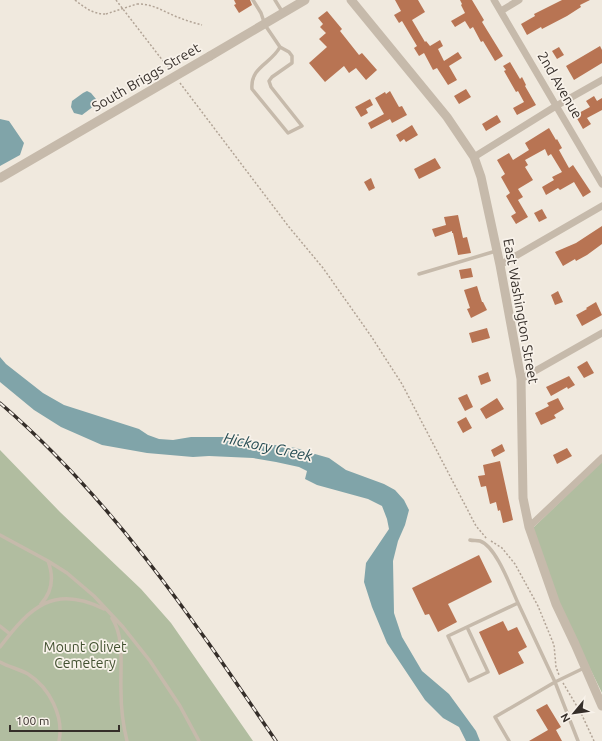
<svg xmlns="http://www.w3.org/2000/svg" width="602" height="741" font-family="Ubuntu,sans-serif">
<rect width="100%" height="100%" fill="#f0e9de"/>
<path fill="#b1bda0" d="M0,450L60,512L141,589L171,623L253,741H0Z
M602,461V693L558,603L532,529Z"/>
<path fill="#80a4a9" d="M87,91L91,93L96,99L94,106L82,115L74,113L71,107L72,101L83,93Z
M0,119L9,121L24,143L20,155L0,166Z
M0,357L6,364L43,393L64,405L139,429L148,435L159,439L173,440L191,437H229L239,440L296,448L308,452L329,458L346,470L384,484L395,490L404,500L409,510L405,525L398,541L393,561L394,613L402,637L422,671L449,694L476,731L480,741H466L459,727L443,718L425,700L387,643L372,607L364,582L366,563L389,529L387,519L382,506L368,499L317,485L305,479L307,471L299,467L276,462L253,458L209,456L193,457L147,453L102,445L61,427L34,410L0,382Z"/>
<path fill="#b87453" d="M234,0H250L252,5L239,13L234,5L236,4Z
M395,0H418L425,12L412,20L425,42L426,41L430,46L440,40L443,46L438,49L444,61L458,52L462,58L449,66L457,80L448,85L437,68L433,70L424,53L419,56L414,48L417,46L402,21L399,23L394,15L401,11Z
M460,0H472L484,20L482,22L503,56L495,61L483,41L481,42L473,27L470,29L465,21L455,27L451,21L465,13L461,5L462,4Z
M562,0H590L580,5L581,7L567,16L542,29L541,27L527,35L521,24L535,16L534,14Z
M327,11L342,29L340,31L359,55L362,53L377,70L366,80L356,68L349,73L344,66L325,82L309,63L327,47L319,39L326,33L320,27L323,24L318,18Z
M600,46L602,50V63L574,80L566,66Z
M559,47L564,55L557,59L552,51Z
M510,62L520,79L522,77L526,85L525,86L536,105L517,115L513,108L524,102L518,91L516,92L504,71L506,70L503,66Z
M466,89L471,97L459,104L454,96Z
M390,91L399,107L402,106L407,115L392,123L390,119L371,129L368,123L384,114L375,98L385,92L386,94Z
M594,96L597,101L602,98V110L587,118L591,124L583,129L575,115L590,107L586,101Z
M370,99L373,105L366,109L368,113L361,117L355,107Z
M497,115L501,122L486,131L482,124Z
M412,125L418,135L406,142L404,139L400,142L396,135Z
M549,128L556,140L557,139L562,148L559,150L569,168L573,165L591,192L583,197L574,182L560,190L558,188L546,195L542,187L554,180L552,177L562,172L551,154L548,156L545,149L525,160L528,165L525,167L533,180L518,189L523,197L518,200L528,217L516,224L511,216L516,213L506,196L510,193L501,177L505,174L497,160L509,153L513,160L529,150L525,143Z
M435,158L441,168L419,179L414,169Z
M371,178L375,188L369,191L364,182Z
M542,209L547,218L539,222L534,213Z
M458,215L463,238L467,237L471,253L458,255L453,233H452V231L435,237L432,229L446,225L444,217Z
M602,226V244L587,255L576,261L575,259L563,266L555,252L576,243Z
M471,268L473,277L461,279L459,270Z
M477,286L482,302H483L487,310L471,318L467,309L470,308L464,290Z
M558,291L563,302L555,305L551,295Z
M596,302L602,315L582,326L576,315L587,309L586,308Z
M487,328L490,338L472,343L469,333Z
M587,361L594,373L584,378L577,367Z
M488,372L491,381L481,385L478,376Z
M569,376L575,385L568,389L567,387L551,396L546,387Z
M467,394L473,407L465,411L458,398Z
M497,398L504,409L486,419L480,409Z
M558,398L564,409L554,415L556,418L541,425L535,413L549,406L547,403Z
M466,417L472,428L463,433L457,422Z
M502,444L505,451L494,457L491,450Z
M567,448L572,456L557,464L553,455Z
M500,461L513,520L503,523L500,510L498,511L496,502L490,504L486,486L481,487L478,476L485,475L483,465Z
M479,555L492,582L448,604L457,622L438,632L429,614L425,615L412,588Z
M503,621L508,631L517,627L527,647L518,652L524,663L499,675L479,632Z
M547,704L561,727L556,730L562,741H529L548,730L536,710Z"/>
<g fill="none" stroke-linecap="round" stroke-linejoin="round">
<path stroke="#b2a496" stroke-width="1.5" stroke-dasharray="2 2" stroke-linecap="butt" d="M75,0C85,8 93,14 106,14
M116,0L170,70
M137,4C152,3 166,13 180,18C187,21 195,23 202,25
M180,83L289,227L323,268L371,336L402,384L476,526L487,539
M491,541L502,548L515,564L538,606L554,645L556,667L559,675
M563,683L581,713L594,741"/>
<path stroke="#c6baab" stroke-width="3.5" d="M253,0L261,13L265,25L280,47L289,52L292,56V63L272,77L269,81L271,87L302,126L288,133L252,89C250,67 271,64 280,47
M275,0L283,13
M419,274L496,251
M0,535L48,561L67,573L94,596L123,627L150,661L180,706L199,741
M470,540C473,541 477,540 480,541C496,546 511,588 518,603
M41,604C53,591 54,577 48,561
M112,618C125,638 120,668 121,691C121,708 123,725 127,741
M0,626L10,634
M467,627L488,672L469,681L448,636L518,603L555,682L578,741
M0,647C30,607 54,584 104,609
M0,662C9,667 19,669 28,674C50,688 64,717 59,741
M509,741L495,717L555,682L584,668"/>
<path stroke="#c6baab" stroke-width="7" d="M494,0L602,184
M501,11L519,0
M474,157L556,106L602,80
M500,265L602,206
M521,379L602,333
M529,527L602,458"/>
<path stroke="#c6baab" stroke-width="9" d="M351,0L447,117L474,157L481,177L500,265L521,379L523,498L529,527L556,604L575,644L602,706
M210,56L305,0"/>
<defs>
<path id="rail" d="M0,403C112,499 194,621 276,741"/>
</defs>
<use href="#rail" stroke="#352e29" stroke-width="3.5"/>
<use href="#rail" stroke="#f8f2ea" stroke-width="2" stroke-dasharray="6" stroke-linecap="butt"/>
<path stroke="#b2a496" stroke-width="1.5" stroke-dasharray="2 2" stroke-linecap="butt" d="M106,14L137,4"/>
<path stroke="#c6baab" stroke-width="9" d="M0,178L210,56"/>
</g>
<g text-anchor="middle" stroke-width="3.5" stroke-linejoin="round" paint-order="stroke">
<g font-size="14" fill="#352e29" stroke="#f8f2ea">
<text transform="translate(146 77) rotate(-30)" y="5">South Briggs Street</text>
<text transform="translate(560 85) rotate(60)" y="5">2nd Avenue</text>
<text transform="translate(521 311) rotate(80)" y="5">East Washington Street</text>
</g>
<g font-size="14" fill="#425130" stroke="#f8f2ea">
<text x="85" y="652">Mount Olivet<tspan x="85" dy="16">Cemetery</tspan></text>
</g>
<g font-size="15" font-style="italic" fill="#244b52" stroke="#f8f2ea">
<text transform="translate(268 447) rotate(12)" y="5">Hickory Creek</text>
</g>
</g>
<g transform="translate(574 713) rotate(241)" stroke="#f8f2ea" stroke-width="3" paint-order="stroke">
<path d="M0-3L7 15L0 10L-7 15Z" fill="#352e29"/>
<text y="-6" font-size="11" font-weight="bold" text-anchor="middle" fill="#352e29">N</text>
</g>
<path d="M10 725v6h109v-6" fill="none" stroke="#352e29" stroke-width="2"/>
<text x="16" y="725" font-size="12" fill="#352e29" stroke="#f8f2ea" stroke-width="3" paint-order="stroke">100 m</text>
</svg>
